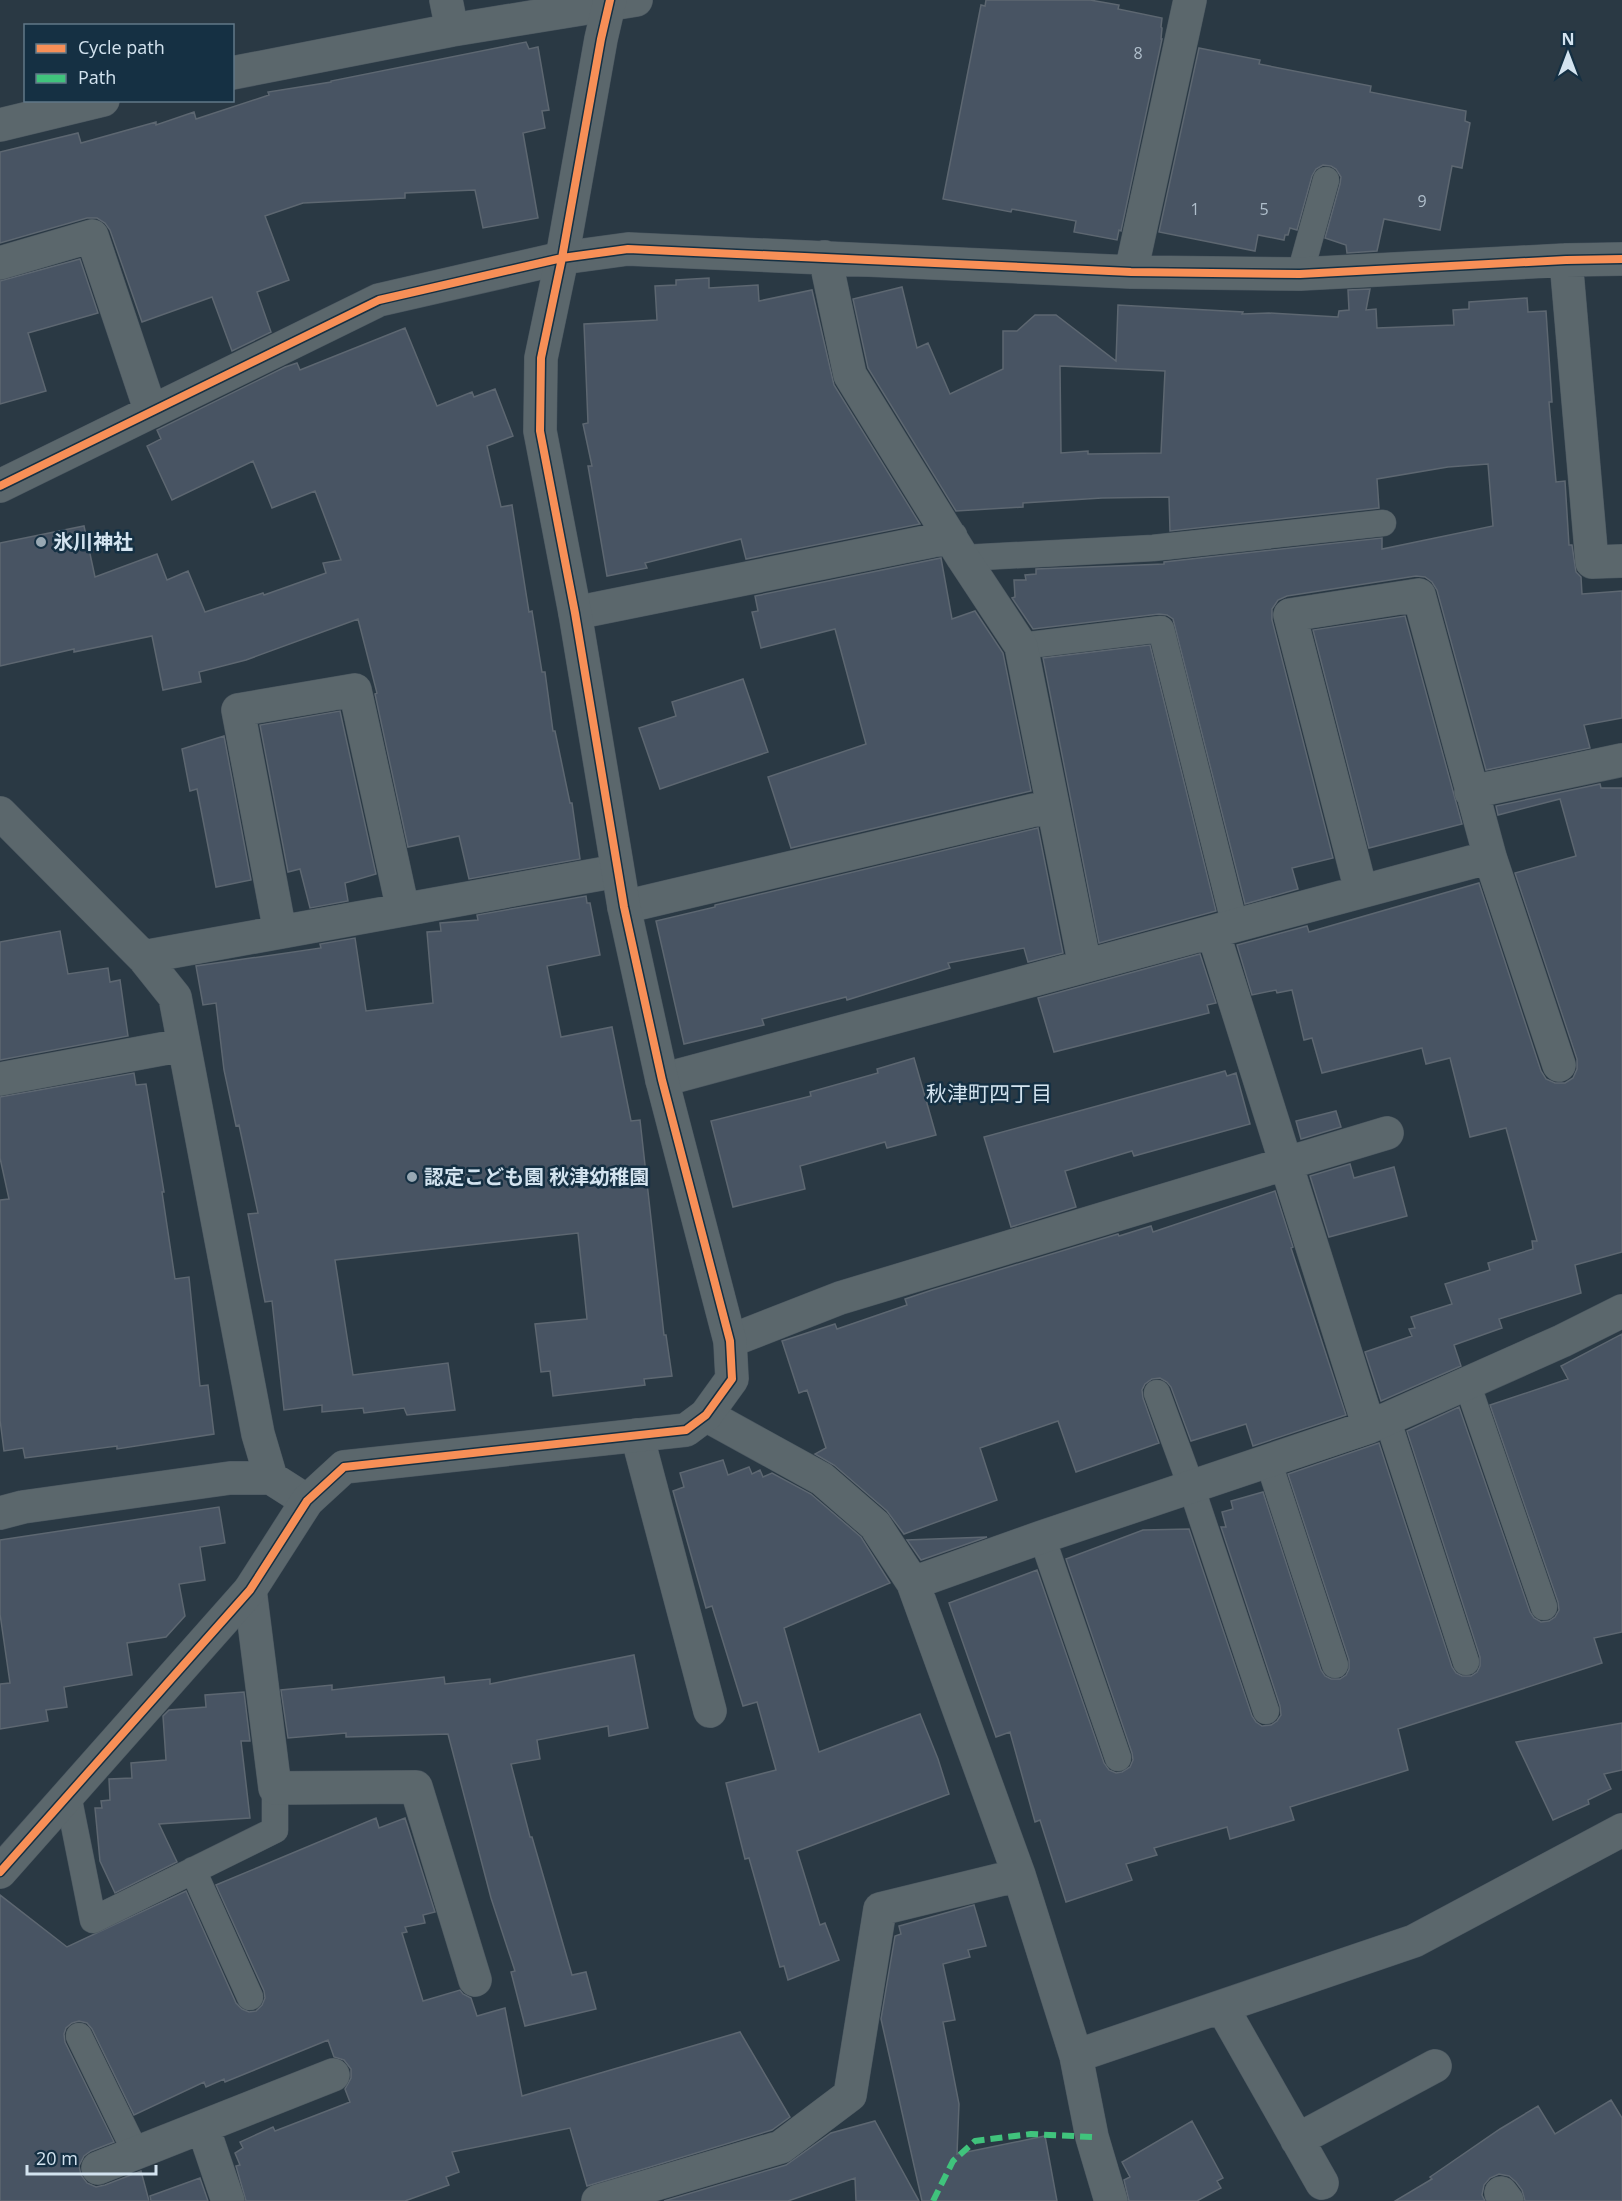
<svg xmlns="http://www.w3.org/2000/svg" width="1622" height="2201" font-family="'Open Sans','Noto Sans JP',sans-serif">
<rect width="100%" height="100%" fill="#2a3944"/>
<path fill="#485463" stroke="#5d6771" stroke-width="1.5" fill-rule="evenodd" d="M986,0H1090L1119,5L1118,9L1162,18L1161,27L1162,28L1161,39H1162L1121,231L1119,230L1117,240L1074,232L1076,221L1012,209L1011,212L943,199L981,5L985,6Z
M526,42L529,49L538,47L549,110L542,111L545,128L523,133L538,218L483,228L475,190L405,193V198L303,203L265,216L289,280L257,292L271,332L232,351L212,297L142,322L110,230L105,223L97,218H87L0,243V152L78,133L81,143L156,122V125L194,112L196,119L269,95L268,92L331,82V81Z
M1199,48L1260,60L1259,64L1371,86L1370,92L1466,111L1465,121L1470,123L1462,168L1452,166L1440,230L1384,219L1377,251L1347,253L1346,245L1325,238L1340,184L1341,177L1336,169L1331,166L1323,165L1316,169L1312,176L1297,230L1290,228L1288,235H1285L1284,240L1258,235L1255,251L1159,232Z
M80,259L98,313L28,333L46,391L0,404V281Z
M709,278V288L758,285L759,301L812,290L834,385L920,524L746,559L741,539L645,563L647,568L607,576L588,466H592L583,424L588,423L584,324L657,320L655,286L676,285V280Z
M902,287L917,348L928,343L950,394L1003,369V331H1017L1035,315H1056L1116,361L1118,305L1243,312L1242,314L1269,313L1338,317L1339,311L1349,310L1348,290L1370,289L1366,310L1376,309L1377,328L1454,325L1453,310L1469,309V302L1527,298L1528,312L1546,311L1552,402H1549L1556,482L1565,481L1569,545H1572L1576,572L1581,577L1582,594L1622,591V718L1584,725L1590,748L1486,770L1437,590L1432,582L1425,577L1416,576L1287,596L1278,600L1272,609V620L1333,858L1292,868L1298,889L1245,904L1173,619L1167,615L1159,614L1033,629L1012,598L1015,597L1014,580H1026L1025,575L1036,574V569L1164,564V562L1382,538V549L1493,526L1488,464L1448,467L1377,479L1379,508L1170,531L1169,497L1102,498L1023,503V507L956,511L868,368L853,299ZM1060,366L1165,371L1161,453L1088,454V451L1061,453Z
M405,328L437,406L472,392L474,397L495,389L513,436L487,446L501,507L512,505L529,612L532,611L542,672H545L553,731H555L570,803H572L580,859L469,879L459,836L408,847L375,694L377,693L358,619L246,660L199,672L201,682L163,690L152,636L74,652V649L0,666V543L84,526L95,577L157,554L167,580L188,571L205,612L263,593L264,595L326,573L323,563L341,560L315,491L272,508L253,461L172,500L147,446L161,439L157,430L285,367L297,363L300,370Z
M941,558L952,619L975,611L1003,653L1031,791L791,848L768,777L866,744L835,629L761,648L752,612L758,611L755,596Z
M1405,616L1462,824L1369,848L1313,630Z
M1150,645L1216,911L1099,943L1043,658Z
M743,679L768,752L660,789L639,728L676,716L672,702Z
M340,711L376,874L345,883L348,901L310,908L300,869L288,872L260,725Z
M224,736L251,880L216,887L197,789L190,791L182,749Z
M1600,784L1601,788H1622V1252L1575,1265L1581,1293L1499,1319L1502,1328L1454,1345L1461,1366L1381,1401L1365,1352L1412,1336L1409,1329L1415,1328L1411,1317L1452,1304L1445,1284L1490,1270L1488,1263L1533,1249L1532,1241H1537L1506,1128L1470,1137L1450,1058L1426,1064L1422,1048L1322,1073L1312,1038L1304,1040L1292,990L1277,993L1276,990L1252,995L1237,945L1307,926L1309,932L1479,883L1541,1071L1546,1079L1555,1083H1565L1573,1078L1577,1069V1059L1515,873L1576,856L1560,799L1498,815L1496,806Z
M1038,828L1063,953L1028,962L1024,948L948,963L950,968L847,1000L846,997L762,1019L764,1025L684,1044L656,921L715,907V905Z
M586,896L587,903H590L600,955L547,966L561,1037L612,1027L631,1121L640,1120L664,1335H666L672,1376L644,1379L645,1385L553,1396L550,1371L541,1372L535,1324L587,1319L578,1233L335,1260L353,1375L448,1363L455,1410L407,1415L404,1408L364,1413L363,1408L322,1412V1405L284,1410L272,1301L265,1302L248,1214L258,1213L239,1125L236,1126L224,1070L216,1003L203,1005L196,966L321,948L320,944L355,938L366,1011L433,1003L427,932L441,931L440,923L478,920L477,915Z
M60,931L68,974L108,968L110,982L120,980L128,1036L0,1060V942Z
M1200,954L1216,1003L1207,1005L1209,1013L1054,1052L1038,998Z
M914,1058L936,1135L887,1148L885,1142L800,1166L805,1189L733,1207L711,1121L811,1096L810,1092L878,1073L877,1069Z
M1225,1071L1227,1076L1236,1073L1250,1124L1134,1156L1132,1151L1065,1171L1076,1207L1011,1227L984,1137Z
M134,1073L136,1085L146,1084L164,1192H162L175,1279L189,1277L200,1386L208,1385L214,1434L117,1449V1446L25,1458L23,1448L4,1451L0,1420V1200L9,1199L0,1158V1097Z
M1336,1111L1341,1127L1301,1139L1296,1121Z
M1350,1164L1354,1178L1394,1167L1407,1216L1329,1237L1310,1176Z
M1275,1191L1293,1247L1291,1248L1346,1415L1253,1446L1246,1424L1191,1441L1171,1387L1167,1382L1160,1378L1152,1379L1145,1384L1142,1390L1143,1398L1159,1443L1076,1472L1058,1421L980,1448L997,1500L904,1534L887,1511L834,1465L815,1454L826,1448L807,1390L799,1393L782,1341L835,1324L837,1329L907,1305L905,1299L932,1290L1118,1234L1119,1236L1151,1226L1153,1232Z
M1622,1334V1632L1594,1638L1602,1663L1398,1729L1408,1770L1290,1807L1294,1820L1230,1839L1227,1827L1154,1848L1157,1855L1126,1864L1132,1880L1066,1902L1040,1820L1035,1822L1010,1732L996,1737L949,1603L1037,1570L1104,1763L1109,1770L1116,1773L1122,1772L1130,1767L1133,1760L1132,1753L1066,1559L1143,1530L1189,1529L1252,1716L1256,1722L1262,1726L1271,1725L1277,1721L1281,1715L1280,1706L1221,1527H1226L1222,1512L1233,1509L1231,1501L1263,1492L1321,1670L1325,1676L1331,1679H1340L1346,1675L1349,1669V1660L1288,1474L1379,1443L1452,1667L1456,1673L1462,1676H1471L1477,1672L1480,1666V1657L1407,1431L1459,1407L1530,1612L1534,1618L1541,1622L1549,1621L1555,1617L1559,1610L1558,1602L1490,1405L1568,1379L1561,1366Z
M723,1460L728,1475L749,1467L752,1474L760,1470L763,1477L772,1473L811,1494L861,1537L890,1583L784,1628L819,1752L920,1714L938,1759L949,1794L797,1851L820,1925L825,1923L839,1960L788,1980L784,1966L780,1967L749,1858L745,1859L726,1783L776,1770L757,1702L743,1706L712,1606L706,1608L673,1491L684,1487L680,1473Z
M219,1507L225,1543L200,1547L205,1580L179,1584L185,1616L166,1637L127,1643L132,1675L64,1687L67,1707L46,1710L48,1721L0,1729V1684L10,1683L0,1614V1540Z
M987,1537L921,1560L907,1540Z
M634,1655L648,1728L609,1736L608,1726L537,1740L540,1759L511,1764L530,1837H532L572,1975L586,1972L596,2009L525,2026L511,1972L515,1971L491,1898L448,1734L346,1737V1733L288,1738L281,1690L332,1685V1690L444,1677L445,1684L490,1679V1684Z
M244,1692L250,1741H241L250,1818L159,1824L177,1862L115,1893L100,1861L95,1808H102L101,1801L110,1800L109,1779L132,1778L131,1763L166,1760L163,1716L169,1710L206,1707L205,1695Z
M1622,1723V1770L1604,1774L1611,1789L1588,1800L1589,1804L1553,1820L1516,1742Z
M376,1818L379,1828L405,1818L435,1912L423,1915L425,1923L405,1927L407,1932L402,1933L423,2001L460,1990L463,1994L471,1998L477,2016L505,2008L522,2096L740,2032L790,2117L772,2130L587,2186L570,2128L452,2152L459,2172L446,2177L449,2185L405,2201H246L236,2166L240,2165L235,2153L243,2148L240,2142L273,2127L275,2131L350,2102L345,2089L351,2078V2069L344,2060L334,2057L328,2040L225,2082L224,2079L206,2087L204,2082L134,2115L92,2029L87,2023L79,2021L72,2023L66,2028L64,2034L65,2042L114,2142L91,2151L84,2156L79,2166L81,2175L87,2183L96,2187L105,2185L141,2171L149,2201H0V1895L67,1947L186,1891L236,2003L242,2009L249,2012L256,2011L262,2005L265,1998L264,1991L216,1885Z
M974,1905L986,1946L968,1950L970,1957L943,1964L955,2020L943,2022L959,2104L957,2154L1045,2136L1057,2201H922L881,2019L895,1936L901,1934L899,1926Z
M1611,2100L1622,2118V2201H1525L1522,2190L1516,2182L1509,2176L1499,2174L1490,2178L1484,2185L1482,2195L1485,2201H1395L1432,2179L1430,2177L1500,2129L1538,2106L1555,2134Z
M875,2121L919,2201H856L855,2178L788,2201H664L786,2165L831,2133Z
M1192,2121L1223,2178L1217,2181L1221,2188L1197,2201H1129L1124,2180L1130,2177L1122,2162Z
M200,2178L208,2201H151L150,2196Z"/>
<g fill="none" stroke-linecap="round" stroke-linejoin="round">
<defs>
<path id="service" d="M1300,274L1326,180
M963,558L1153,548L1383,523
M1021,646L1161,629L1235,926
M1467,1383L1544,1607
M1157,1393L1191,1486L1266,1711
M1387,1418L1466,1662
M1268,1460L1335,1665
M1042,1537L1118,1758
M68,1795L93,1920L275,1830V1788
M193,1870L250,1997
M79,2036L136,2153"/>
<path id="minor" d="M446,0L452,30
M232,73L452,30L636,0
M0,125L103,100
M825,257L850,375L963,558L1021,646L1085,966
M1566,260L1592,562L1622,561
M0,263L92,236L151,412
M1131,272L1190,0
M0,486L379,300L562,258L628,249L1131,272L1300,274L1566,260L1622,259
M575,613L951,537
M1471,792L1622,760
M0,813L143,957L175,997L258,1434L271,1478L307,1501
M1361,891L1290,615L1419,595L1490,857L1559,1065
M624,907L1051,806
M280,932L238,710L355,690L403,910
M1213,932L1369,1427
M143,957L617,871
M0,1079L183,1045
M662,1080L1490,857
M730,1341L840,1298L1387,1133
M706,1415L822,1479L875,1525L913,1583L1019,1875L1076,2056L1092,2137L1111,2201
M637,1435L710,1711
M0,1513L23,1507L230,1478H271
M913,1583L1042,1537L1369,1427L1562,1341L1622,1311
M250,1590L275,1788L416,1787L475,1980
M1222,2007L1322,2183
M1076,2056L1414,1941L1622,1830
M203,2127L228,2201
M1297,2140L1435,2066
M98,2168L333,2075
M1501,2193L1507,2201
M598,2201L781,2147L850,2095L880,1909L1019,1875"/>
<path id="tertiary" d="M0,1872L250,1590L307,1501L344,1467L686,1430L706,1415L732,1379L730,1341L662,1080L624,907L575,613L540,431L541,358L562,258L601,39L610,0"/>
</defs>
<use href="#service" stroke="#4b5760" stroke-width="27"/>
<use href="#minor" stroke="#4b5760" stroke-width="34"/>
<use href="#tertiary" stroke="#4b5760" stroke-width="34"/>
<use href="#service" stroke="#5b676c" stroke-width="26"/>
<use href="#minor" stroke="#5b676c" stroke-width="33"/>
<use href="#tertiary" stroke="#5b676c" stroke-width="33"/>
<path stroke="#40c37c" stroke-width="6" stroke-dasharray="12 6" stroke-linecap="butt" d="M933,2201L953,2161L975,2141L1031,2134L1092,2137"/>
<defs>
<path id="cycleway" d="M0,486L379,300L562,258L628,249L1131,272L1300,274L1566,260L1622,259
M0,1872L250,1590L307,1501L344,1467L686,1430L706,1415L732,1379L730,1341L662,1080L624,907L575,613L540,431L541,358L562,258L601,39L610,0"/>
</defs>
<use href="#cycleway" stroke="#153043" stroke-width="11"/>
<use href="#cycleway" stroke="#f78f57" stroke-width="8"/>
</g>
<g fill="#98a8b3" stroke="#153043" stroke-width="2">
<circle cx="41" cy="542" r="6"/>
<circle cx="412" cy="1177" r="6"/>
</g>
<g text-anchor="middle" stroke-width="5" stroke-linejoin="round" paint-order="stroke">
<g font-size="16" fill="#b0bfcc">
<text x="1138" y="59">8</text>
<text x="1422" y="207">9</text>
<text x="1195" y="215">1</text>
<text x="1264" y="215">5</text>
</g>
<g font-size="20" font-weight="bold" fill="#d3e3ef" stroke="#153043" text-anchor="start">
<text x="53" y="549">氷川神社</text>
<text x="424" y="1184">認定こども園 秋津幼稚園</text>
</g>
<g font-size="21" fill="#d3e3ef" stroke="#153043">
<text x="989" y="1101">秋津町四丁目</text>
</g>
</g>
<rect x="24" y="24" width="210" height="78" fill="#153043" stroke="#617888" stroke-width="1.5"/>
<rect x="36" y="44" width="30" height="9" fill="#f78f57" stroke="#617888" stroke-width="1.5"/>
<text x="78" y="54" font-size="18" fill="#d3e3ef">Cycle path</text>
<rect x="36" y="74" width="30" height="9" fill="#40c37c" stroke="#617888" stroke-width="1.5"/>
<text x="78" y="84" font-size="18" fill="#d3e3ef">Path</text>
<g transform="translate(1568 54)" stroke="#153043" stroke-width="4.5" paint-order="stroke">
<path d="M0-4.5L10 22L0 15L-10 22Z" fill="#d3e3ef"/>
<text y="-9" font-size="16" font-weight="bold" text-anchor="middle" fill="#d3e3ef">N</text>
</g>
<path d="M27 2165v9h129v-9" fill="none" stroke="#d3e3ef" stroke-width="3"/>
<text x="36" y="2165" font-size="18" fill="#d3e3ef" stroke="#153043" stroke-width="4.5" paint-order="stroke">20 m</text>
</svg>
